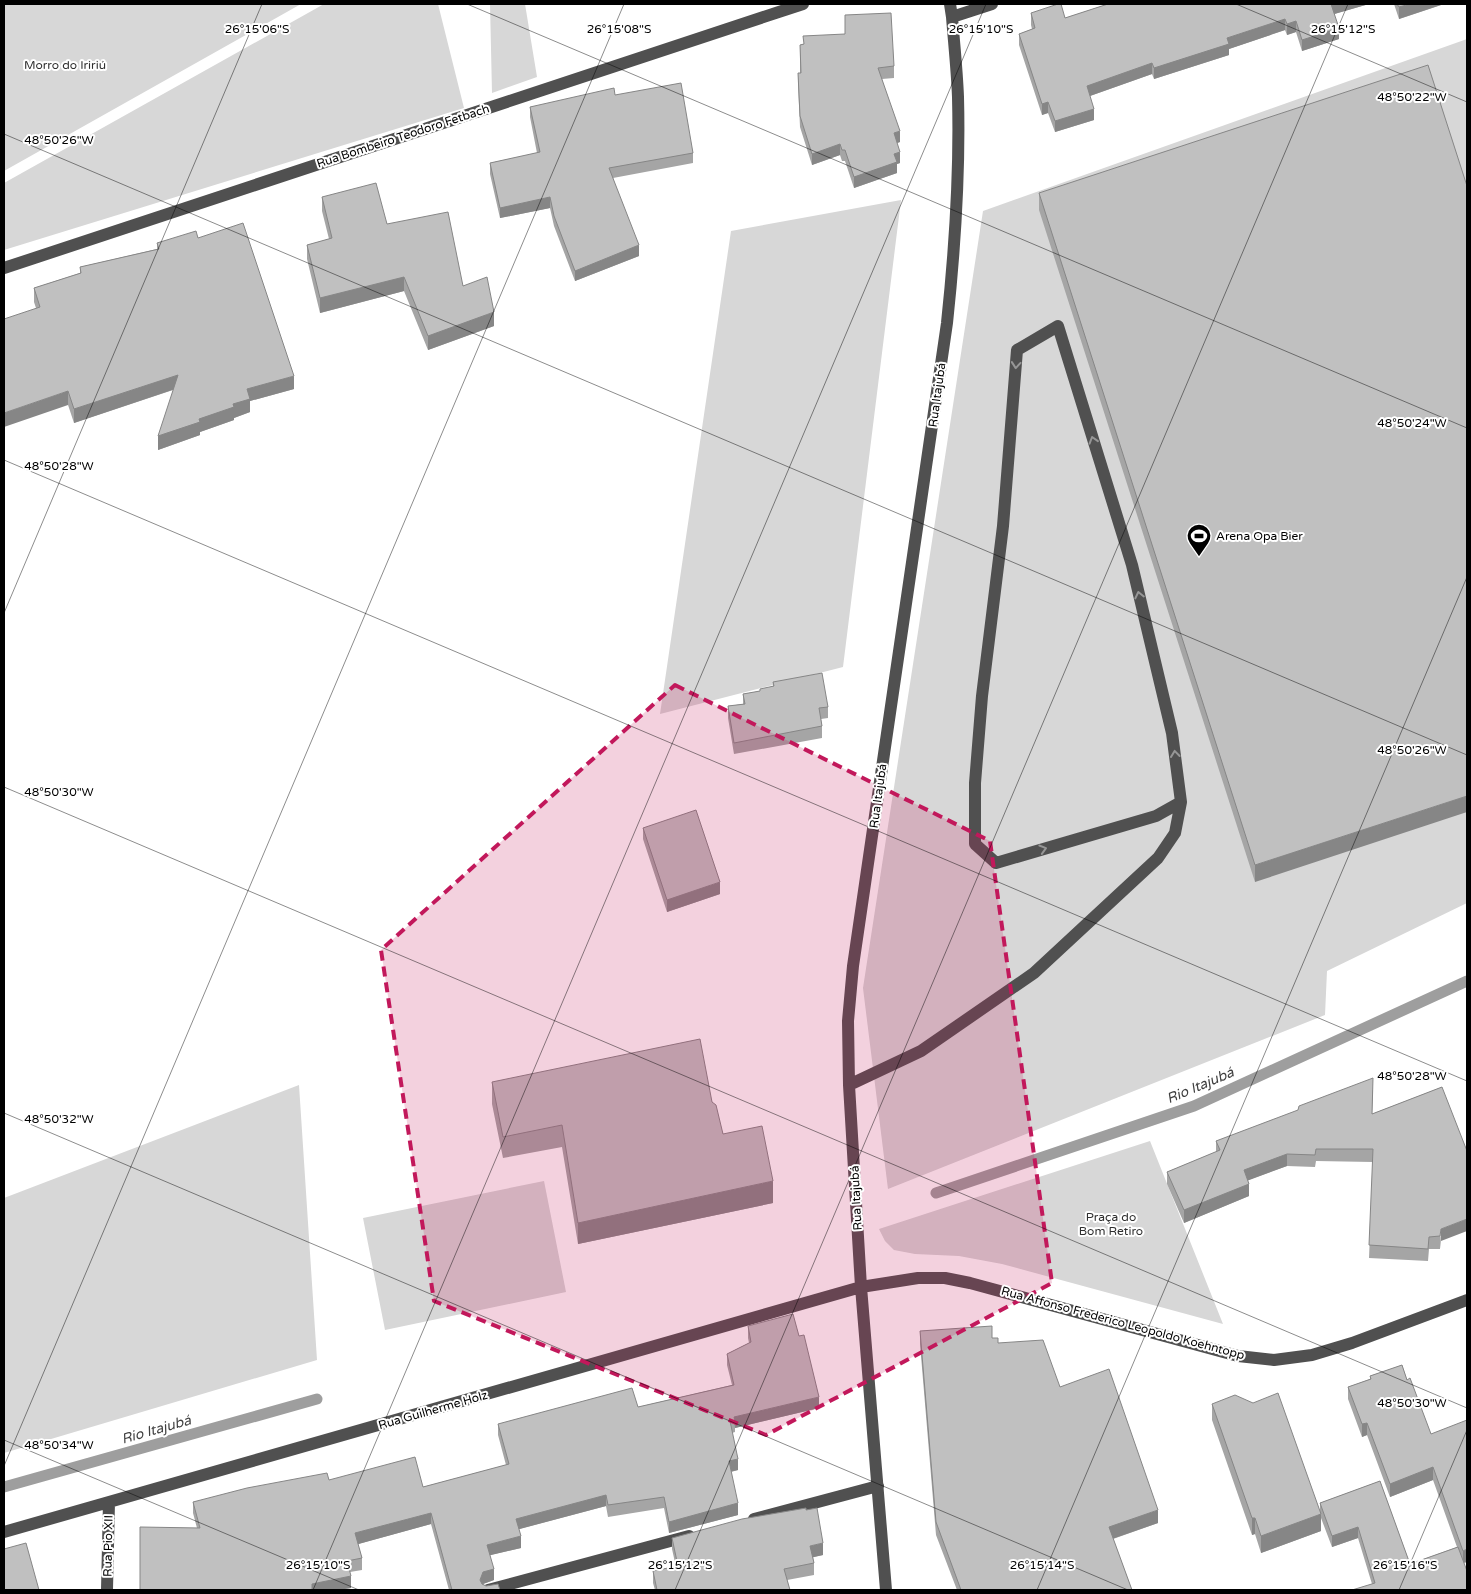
<svg xmlns="http://www.w3.org/2000/svg" width="1471" height="1594" font-family="'Varela Round',sans-serif">
<rect width="100%" height="100%" fill="#fff"/>
<path fill="#d7d7d7" d="M4,4H301L4,171Z
M324,4H438L464,108L4,250V183Z
M490,4H525L537,77L492,93Z
M1467,39V903L1327,971L1325,1015L888,1189L863,988L983,211Z
M901,200L843,667L660,714L731,231Z
M299,1085L317,1360L4,1453V1198Z
M1150,1141L1223,1324L1002,1264L959,1256L915,1254L894,1250L885,1241L879,1229Z
M544,1181L566,1292L385,1330L363,1218Z"/>
<g fill="none" stroke-linecap="round" stroke-linejoin="round">
<path stroke="#9e9e9e" stroke-width="11" d="M936,1193L1194,1106L1467,981
M4,1487L317,1399"/>
<path stroke="#505050" stroke-width="12" d="M952,17L992,4
M4,268L803,4
M849,1085L921,1051L1034,973L1158,858L1175,833L1181,802L1172,733L1132,565L1058,326L1017,350L1003,526L982,696L975,783V844L996,863L1156,816L1181,802
M754,1519L878,1486
M4,1532L861,1287L918,1278H945L970,1283L1238,1356L1274,1360L1312,1355L1352,1343L1467,1300
M107,1590L109,1502
M488,1590L689,1536
M886,1590L861,1287L849,1085L848,1021L853,966L947,323C955,248 960,173 958,97C957,70 954,43 952,17L950,4"/>
</g>
<path fill="#a5a5a5" d="M1108,4H1369L1334,14L1339,39L1302,51L1296,32L1287,35L1285,30L1229,49V55L1154,79L1152,74L1090,96L1094,120L1055,132L1048,113L1042,115L1019,45V34L1032,29L1031,25V13L1065,18Z
M1394,4H1444L1399,19Z
M845,15L894,66V78L882,79L900,142L897,143L900,163L897,164V173L854,188L845,161H842L840,155L812,165L800,127L798,84V73H800V45L803,44L845,34Z
M615,95L693,153V163L613,178L639,256L575,281L554,226L550,208L500,218L490,174V163L537,153L530,117V107Z
M1467,186L1255,882L1039,210V193Z
M322,197L387,224L463,286L494,326L428,350L404,291L320,313L307,259V245L329,239L322,211Z
M198,238L294,389L250,401V412L234,418V420L200,432V435L158,450L173,390L74,423L34,302V288L80,273V267L157,249V243Z
M773,682L828,707V718L821,719L822,726V738L734,754L728,718V706L743,704V694L760,691L773,686Z
M643,828L720,894L667,912L643,839Z
M492,1082L712,1102L723,1134L773,1203L578,1244L562,1147L503,1158L492,1104Z
M1442,1087L1440,1249H1429L1428,1261L1369,1258L1373,1162L1316,1161L1315,1167L1287,1166L1248,1180L1249,1196L1184,1223L1167,1184V1172L1216,1152V1141L1373,1090L1372,1114Z
M748,1326L819,1408L735,1428V1432L732,1433L738,1470L731,1472L738,1515L669,1533L664,1508L608,1517L606,1506L519,1529L521,1548L490,1555L494,1580L483,1584L486,1586L500,1590H449L431,1524L358,1544L362,1558V1570L350,1572L351,1588L338,1590H140L197,1528L193,1513V1502L329,1480L423,1487L506,1465L498,1435V1424L638,1407L732,1385L727,1365V1354L749,1343L748,1338Z
M920,1331L992,1338L998,1343L1060,1387L1158,1523L1113,1539L1132,1590H957L936,1535L920,1344Z
M1402,1365L1467,1562L1372,1584L1358,1538L1332,1547L1321,1518V1531L1261,1553L1255,1534L1252,1535L1212,1420V1404L1320,1511V1503L1380,1481L1410,1564L1457,1547L1433,1480L1390,1497L1367,1435L1362,1437L1348,1399V1387L1370,1379V1376Z
M672,1538L823,1555L813,1557L814,1563V1575L787,1580L790,1590H655L653,1583V1571L676,1567L672,1549Z"/>
<path fill="#868686" d="M1331,4H1369L1331,15Z
M1410,4H1444L1399,19V7Z
M1285,19V30L1229,49V55L1154,79V68L1227,38Z
M1296,21V32L1287,35V24Z
M1339,28V39L1302,51V40Z
M1152,63V74L1087,97V86Z
M1048,102V113L1042,115V104Z
M1094,109V120L1055,132V121Z
M900,131V142L894,144V133Z
M840,144V155L812,165V154Z
M900,152V163L897,164V173L854,188V177L894,154Z
M550,197V208L500,218V208Z
M639,245V256L575,281V271Z
M404,277V291L320,313V298Z
M494,312V326L428,350V336Z
M178,375V388L74,423V409Z
M294,376V389L250,401V412L234,418V420L200,432V435L158,450V436L199,419L247,389Z
M68,391V405L4,427V413Z
M1467,796V812L1255,882V865Z
M720,882V894L667,912V900Z
M1287,1154V1166L1244,1182V1170Z
M773,1181V1203L578,1244V1223Z
M1249,1184V1196L1184,1223V1210Z
M1467,1219V1231L1441,1241L1440,1249L1441,1229Z
M819,1397V1408L735,1428L734,1417Z
M1367,1423V1435L1362,1437V1424Z
M738,1459V1470L729,1472V1461Z
M1433,1467V1480L1390,1497V1484Z
M606,1495V1506L516,1530V1519Z
M738,1503V1515L669,1533V1522Z
M1158,1510V1523L1109,1540V1527Z
M431,1513V1524L355,1545V1533Z
M1321,1514V1531L1261,1553V1536Z
M1252,1518H1255V1534L1252,1535Z
M1358,1527V1538L1332,1547V1536Z
M521,1536V1548L487,1556V1545Z
M823,1543V1555L810,1558V1546Z
M1467,1549V1562L1463,1563V1551Z
M494,1569V1580L483,1584L481,1590L480,1580L483,1572Z
M351,1576V1588L338,1590H312V1584Z"/>
<path fill="#c0c0c0" stroke="#868686" d="M1058,4H1061L1065,18L1108,4H1333H1331L1339,28L1302,40L1296,21L1287,24L1285,19L1227,38L1229,44L1154,68L1152,63L1087,86L1094,109L1055,121L1048,102L1042,104L1019,34L1035,28L1031,13Z
M1397,4H1410L1399,7Z
M891,13L894,66L878,68L900,131L894,133L900,152L894,154L897,162L854,177L845,150H842L840,144L812,154L800,116L798,73H801L800,45L804,44L803,36L845,34V15Z
M1428,65L1467,186V796L1255,865L1039,193Z
M681,83L693,153L609,168L639,245L575,271L554,216L550,197L500,208L490,163L540,152L530,107L614,88L615,95Z
M376,183L387,224L448,212L463,286L487,277L494,312L428,336L404,277L320,298L307,245L332,238L322,197Z
M243,223L294,376L247,389L250,399L233,404L234,407L199,419L200,422L158,436L178,375L74,409L68,391L4,413V319L40,307L34,288L81,273L80,267L159,249L157,243L196,231L198,238Z
M822,673L828,707L819,708L822,726L734,743L728,706L745,704L743,694L760,691V689L774,686L773,682Z
M696,810L720,882L667,900L643,828Z
M700,1039L712,1102L716,1105L723,1134L762,1126L773,1181L578,1223L562,1125L503,1137L492,1082Z
M1373,1078L1372,1114L1442,1087L1467,1151V1219L1441,1229L1440,1236L1429,1237L1428,1249L1369,1245L1373,1149H1316L1315,1155L1287,1154L1244,1170L1249,1184L1184,1210L1167,1172L1220,1150L1216,1141L1298,1110L1299,1106Z
M793,1314L799,1336L804,1335L819,1397L734,1417L735,1421H730L738,1459L729,1461L738,1503L669,1522L664,1497L608,1505L606,1495L516,1519L521,1536L487,1545L494,1569L483,1572L480,1580L482,1584L486,1586L498,1584L500,1590H452L431,1513L355,1533L362,1558L347,1561L351,1576L312,1584V1590H140V1527L200,1528L193,1502L247,1488L327,1473L329,1480L415,1457L423,1487L509,1464L498,1424L632,1388L638,1407L734,1385L727,1354L751,1342L748,1326Z
M992,1326V1338H998V1343L1043,1340L1060,1387L1109,1369L1158,1510L1109,1527L1132,1590H961L936,1522L920,1331Z
M1402,1365L1407,1380L1410,1378L1431,1434L1467,1420V1549L1463,1551L1433,1467L1390,1484L1367,1423L1362,1424L1348,1387L1371,1379L1370,1376Z
M1278,1393L1321,1514L1261,1536L1255,1518H1252L1212,1404L1235,1395L1253,1403Z
M1380,1481L1410,1564L1458,1547L1467,1571V1590H1352L1375,1583L1358,1527L1332,1536L1320,1503Z
M806,1508V1510L817,1508L823,1543L810,1546L814,1563L784,1569L790,1590H657L653,1571L678,1566L672,1538L742,1519Z
M26,1543L39,1590H4V1549Z"/>
<defs><path id="oneway-chevron" d="M-2-3.5L2.5 0L-2 3.5" fill="none" stroke-width="1.6" stroke-linecap="round" stroke-linejoin="round" transform="scale(1.25)"/></defs>
<g stroke="#969696">
<use href="#oneway-chevron" transform="translate(1016 365) rotate(95)"/>
<use href="#oneway-chevron" transform="translate(1093 440) rotate(-107)"/>
<use href="#oneway-chevron" transform="translate(1139 595) rotate(-103)"/>
<use href="#oneway-chevron" transform="translate(1175 754) rotate(-97)"/>
<use href="#oneway-chevron" transform="translate(1043 849) rotate(-17)"/>
</g>
<path fill="#c2185b" fill-opacity="0.2" stroke="#c2185b" stroke-width="4" stroke-dasharray="10 6" stroke-linejoin="round" d="M675,685L990,841L1052,1283L766,1435L434,1301L381,950Z"/>
<path fill="none" stroke="#000" stroke-width="1" stroke-opacity="0.45" d="M467,4L1467,428M1236,4L1467,102M4,134L1467,755M4,460L1467,1081M4,613L262,4M4,787L1467,1408M4,1113L1128,1590M4,1440L359,1590M4,1466L624,4M313,1590L986,4M675,1590L1348,4M1037,1590L1467,577M1399,1590L1467,1430"/>
<defs>
<symbol id="stadium-pin" viewBox="-11 -11 22 30"><path d="M0 17L-7.5 6A9.5 9.5 0 1 1 7.5 6Z" fill="#000" stroke="#fff"/><path d="M0-5a6.5 5 0 1 0 0 10a6.5 5 0 1 0 0-10ZM-3.5-1.8h7v3.6h-7Z" fill="#fff"/></symbol>
</defs>
<g fill-rule="evenodd">
<use href="#stadium-pin" x="1185" y="522" width="28" height="38"/>
</g>
<g text-anchor="middle" stroke-width="4" stroke-linejoin="round" paint-order="stroke">
<g font-size="12" fill="#2e2e2e" stroke="#fff">
<text x="65" y="69">Morro do Iririú</text>
<text x="1111" y="1221">Praça do<tspan x="1111" dy="14">Bom Retiro</tspan></text>
</g>
<g font-size="12" fill="#000" stroke="#fff">
<text transform="translate(403 136) rotate(-18)" y="4">Rua Bombeiro Teodoro Fetbach</text>
<text transform="translate(937 395) rotate(-82)" y="4">Rua Itajubá</text>
<text transform="translate(878 796) rotate(-82)" y="4">Rua Itajubá</text>
<text transform="translate(856 1198) rotate(-93)" y="4">Rua Itajubá</text>
<text transform="translate(1123 1323) rotate(15)" y="4">Rua Affonso Frederico Leopoldo Koehntopp</text>
<text transform="translate(433 1410) rotate(-16)" y="4">Rua Guilherme Holz</text>
<text transform="translate(108 1546) rotate(-89)" y="4">Rua Pio XII</text>
</g>
<g font-size="12" fill="#000" stroke="#fff" text-anchor="start">
<text x="1216" y="540">Arena Opa Bier</text>
</g>
<g font-size="14" font-style="italic" fill="#3f3f3f" stroke="#fff">
<text transform="translate(1200 1085) rotate(-23)" y="5">Rio Itajubá</text>
<text transform="translate(156 1429) rotate(-16)" y="5">Rio Itajubá</text>
</g>
</g>
<g font-size="12" text-anchor="middle" fill="#000" stroke="#fff" stroke-width="4" stroke-linejoin="round" paint-order="stroke">
<text x="257" y="33">26°15'06"S</text>
<text x="619" y="33">26°15'08"S</text>
<text x="981" y="33">26°15'10"S</text>
<text x="1343" y="33">26°15'12"S</text>
<text x="1412" y="101">48°50'22"W</text>
<text x="59" y="144">48°50'26"W</text>
<text x="1412" y="427">48°50'24"W</text>
<text x="59" y="470">48°50'28"W</text>
<text x="1412" y="754">48°50'26"W</text>
<text x="59" y="796">48°50'30"W</text>
<text x="1412" y="1080">48°50'28"W</text>
<text x="59" y="1123">48°50'32"W</text>
<text x="1412" y="1407">48°50'30"W</text>
<text x="59" y="1449">48°50'34"W</text>
<text x="318" y="1569">26°15'10"S</text>
<text x="680" y="1569">26°15'12"S</text>
<text x="1042" y="1569">26°15'14"S</text>
<text x="1405" y="1569">26°15'16"S</text>
</g>
<rect width="1471" height="1594" fill="none" stroke="#000000" stroke-width="10"/>
</svg>
